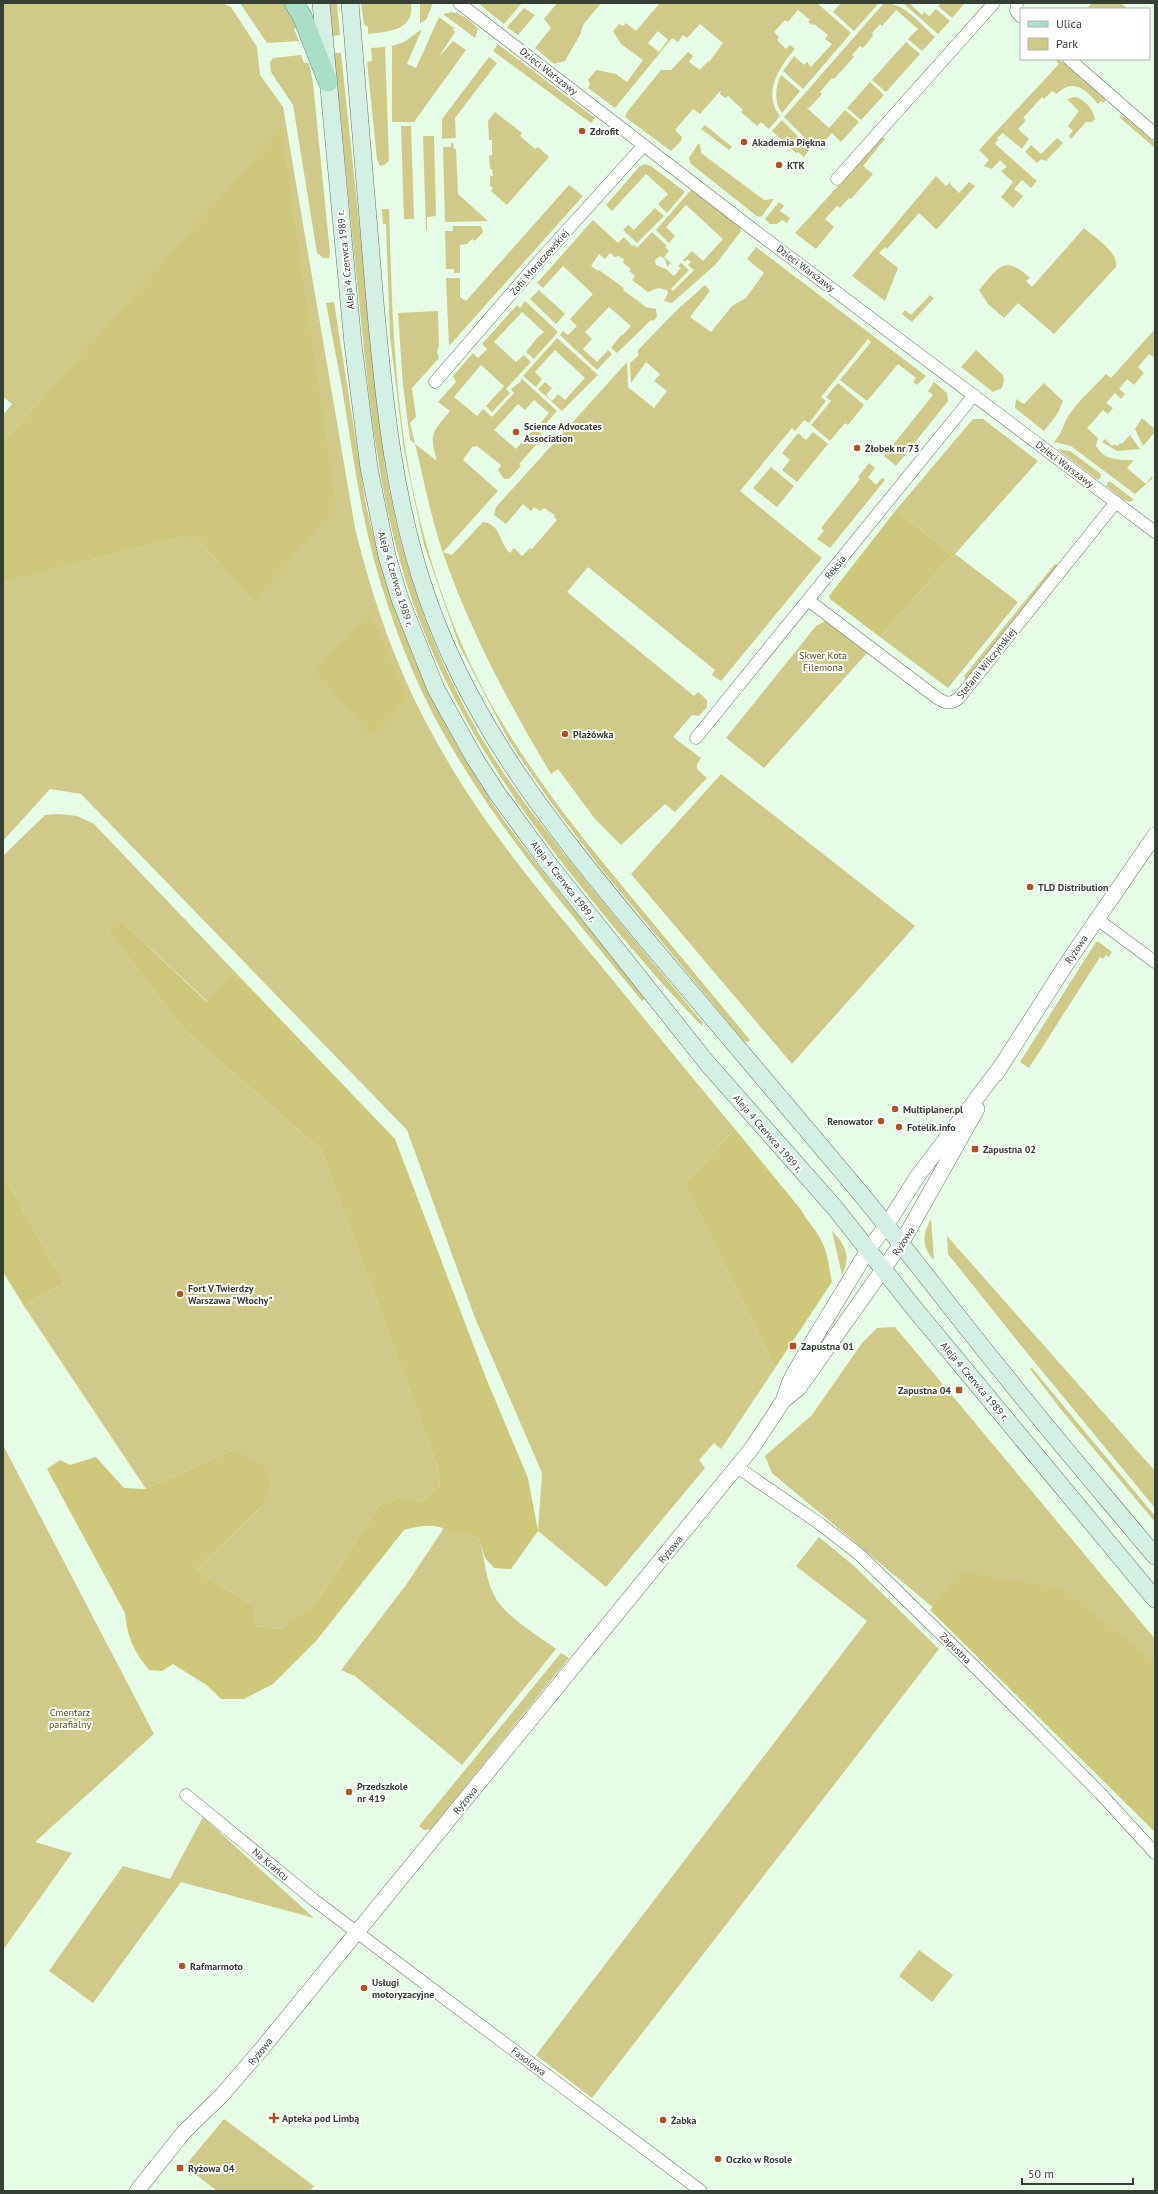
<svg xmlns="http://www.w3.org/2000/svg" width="1158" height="2194" font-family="'PT Sans',sans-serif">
<rect width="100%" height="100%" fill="#e7fce6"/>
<path fill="#d0ca88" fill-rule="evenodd" d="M3,3H222L231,7L257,47L260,75L283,107L355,528C373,601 397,671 434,737C478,819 538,890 597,961C643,1017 688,1073 735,1129L685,1184L775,1368L721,1449L714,1443L699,1460L705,1468L606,1587L538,1531L542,1473L475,1318L407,1130L81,794L50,789L3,841V583L182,537H196L253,602L281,130L3,442V415L12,404L3,397Z
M240,3H284L298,27L294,29L299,41L267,43Z
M329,3H337L340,35L333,36Z
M361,3H411C415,30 389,32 368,34V27L364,24Z
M420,3H433L426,20L420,23Z
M478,3H522L504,24Z
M557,3H601L583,25L580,35L565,61L554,64L535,48L551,28L544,19Z
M660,3H817L851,33L803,89L783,71L794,56L804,65L807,62L811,67L832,44L825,39L828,35L814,24L812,25L808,22L810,20L798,10L788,22L785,20L774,32L779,37L777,40L786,49L790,45L795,49C779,67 762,94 780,116L769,129L761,122L757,126L741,112L743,110L728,96L725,98L720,94L721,90L700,114L693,109L675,130L682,137L681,141L671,151L625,117L627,112L661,70H671L688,52L693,56L689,62L700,70L708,61L709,62L723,43L700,24L687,38L683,35L678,42L672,38L615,108L588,88L590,84L588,80L596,70L616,74L627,82L643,60L621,44L613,31L619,24L623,26L626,23L636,31ZM658,31L668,40L659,52L648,43Z
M841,3H879L854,31L833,12Z
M884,3C905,3 920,24 935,37L922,51L908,39L918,29L894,8L896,10L882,26L880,24L872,33L873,36L863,48L860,46L852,55L854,57L834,79L832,78L820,92L822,94L809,108L806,107L829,128L845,110L859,122L841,142L832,133L821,145L807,140L784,117Z
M903,3H909L922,15L924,12L929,16L936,9L950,21L938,34Z
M941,3H965L952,18L938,6Z
M1092,3H1121L1128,9H1090L1088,7Z
M524,8L535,15L518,35L507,27Z
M452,12C461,14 473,21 478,29L475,38L443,14Z
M439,17L454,28L453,30L455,32L438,58L453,41L466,50L414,122H392V46L404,42L422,29L407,64L416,68Z
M906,42L920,54L886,92L872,80Z
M498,44L595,118L591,123L493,51Z
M385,47L389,161L384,165L380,166L377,160L367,62L372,61L371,48Z
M334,53H341L385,466C402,567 435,663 489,750C512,788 539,822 566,856C610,912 657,967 703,1023L702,1026C664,987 629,946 595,904C516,807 449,711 409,591C378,496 369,399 359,300C350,218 343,135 334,53Z
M301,55L304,63H309L313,83L330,253L329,258H323L317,253L293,105L271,72L270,62L273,58Z
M489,57L497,63L455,118L456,138L442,139V119Z
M1054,59H1059L1106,100L1103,103L1101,101L1098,104C1087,90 1072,77 1057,94L1052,91L1044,99L1042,97L1023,118L1026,120L1018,129L1029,139L1022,149L1003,133L997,138L998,140L995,144L1037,181L1031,188L1022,180L1014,189L1023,196L1013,208L1001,197L1013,182L1001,171L1007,167L1000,160L992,169L984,166L989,160L979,150L1059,64Z
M781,75L800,91L782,113C774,103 775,86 781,75Z
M870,82L884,95L861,120L847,108Z
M1075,97C1086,100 1092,108 1095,119L1092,122H1086L1071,139L1069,136L1073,131L1068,126L1079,111L1067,99Z
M495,112L522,133L520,136L535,149L538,147L549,157L507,205L491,191L493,188L490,186V176H493L492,169H490L489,156L492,155V140H489L488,121Z
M1121,116L1125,117L1155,143V148L1119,117Z
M782,120L810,149L804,157L798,152L796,153L772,131Z
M705,125L732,147L729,150L701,129Z
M401,126H411L414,219H404Z
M423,136H434L436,216L427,217V230H426Z
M883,137L885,139L863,166L873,174L851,199L849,198L840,208L837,206L825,219L834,227L816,249L795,233Z
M1057,138L1063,143L1046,161L1041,159L1037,163L1025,152L1031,145L1041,154Z
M451,143H453L454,149H456L458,194L488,221L445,222L443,147H451Z
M698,144H700L701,153L764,200L774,199L762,216L758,217L691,164L689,158Z
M645,164L651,166L684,191V193L667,213L658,204L668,194L646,174L612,211L606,205L639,167Z
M936,176L946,186L951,181L950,184L959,193L969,182L975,186L938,228L936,229L919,213L887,249L885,247L879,253L898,268L885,301L852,276Z
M569,185L583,196L449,346L446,278H460V297L466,301Z
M691,190L740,227L741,231L716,264L672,303L664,301L668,293L667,290L658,288L648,292L632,280L635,276L629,271L631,269L623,263L624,259L619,256L615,257L610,253L605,259L599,254L591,266L598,271L599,270L624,288L623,290L646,307L656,309L657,317L653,321L651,320L617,353L611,348L621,335L622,336L631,326L609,307L585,332L592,339L583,349L597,362L608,350L612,354L597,370L560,335L563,331L568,335L577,326L570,319L593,294L563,266L543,288L537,283L593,220L618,243L624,237L632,246L634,245L637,248L652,232L667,246L665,247L669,251L664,257L671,263L667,267L665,259L660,256L655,260L656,265L666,269L674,276L681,268L678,266L681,263L689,270L671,289L673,291L694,270L688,265L691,262L687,259L685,262L683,260L692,251L703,261L723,239L686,205L666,227L675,236L669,243L656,230Z
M779,202L784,206L780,211L790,218L787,223L782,220L777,224H770L765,219Z
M655,208L664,216L637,243L623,230L628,225L634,230Z
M382,209H389C392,307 394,404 415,499C432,574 458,647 497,714C536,781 584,840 633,899C672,946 711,993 750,1040L748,1042L744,1041L599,866L549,800L509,741L459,645L424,545L404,451L390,337L386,224H383Z
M453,226H481L483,232L475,241L472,239L467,244L460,245V273H454V269H446L445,231H453Z
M1084,228C1094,237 1119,252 1116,267L1054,334L1018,303L1004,318L988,304L979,290C998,269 1003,253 1030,278L1026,281L1032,287Z
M756,247L926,376L917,385L913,382L916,378L898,364L867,401L840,380L871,342L868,339L821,397L826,401L809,423L804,420L795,431L792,428L740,491L822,558L721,681L712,675L715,670L588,567L567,592L694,696L698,692L707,700V707L699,716L692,715L673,737L701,758L697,764V769L707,778L675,812L665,804L621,845L595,819L558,769L551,774C509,704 470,631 443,553C431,518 424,480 415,444L410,440L403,385L398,313L438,311L439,346L437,352L439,358L412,388L416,417L410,423L415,444L437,461C429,433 432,433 450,411L438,402L456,382L453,376L473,353L478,358L487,349L482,344L517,305L520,308L525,301L558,332L534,359L526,352L536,339L544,332L522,312L494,342L516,362L524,355L531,362L506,389L510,393L492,412L486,406L504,386L481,365L454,397L477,416L483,409L492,417L514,393L511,389L521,381V378L557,411L541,429L538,426L549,413L534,400L525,410L518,404L494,430L516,449L535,428L544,436L519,464L521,466L509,479H504L498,470L501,465L477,446L472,447L463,460L498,491L443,552L452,555L483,522C501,524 499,543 510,553L514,548L522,556L530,548L532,549L557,520L554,517L555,515L544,508L540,511L534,507L531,511L523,504L506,524L494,515L496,507L627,362L628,387L654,408L667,391L654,381L660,374L646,362L631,383L630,363L638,356V350L677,310L705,285L710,291L690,317L711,332L732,306L746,298L764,273L747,259Z
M539,290L565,314L556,324L530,299Z
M930,295L934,298L912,322L902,314L905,310L911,315Z
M334,302L366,505C390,611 430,710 491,801C537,871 595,932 645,998L642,1001C577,921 508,842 455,753C423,701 399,643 381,584C361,520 353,454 342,388C337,359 331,331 326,303Z
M1155,329V358L1149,354L1138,367L1144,373L1134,385L1127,379L1119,389L1125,394L1121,399L1115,393L1106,403L1113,408L1108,414L1103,410L1087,428L1098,438L1096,446C1104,460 1117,460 1132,460L1133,461L1127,468L1146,484L1152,476L1153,478L1135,494L1071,446L1054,442C1064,431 1062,426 1069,415C1079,400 1094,387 1106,374L1111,378Z
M557,338L598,375L562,411L538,389L545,382L552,388L546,395L552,401L558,394L565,400L585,378L555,350L535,372L542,379L536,387L523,376Z
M976,350L1003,375L1004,380L1002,388L993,392L961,367Z
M934,382L947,393L948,401L896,466L884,456L933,395L928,391Z
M838,383L864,405L848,425L845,423L830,441L811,425L831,401L826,397Z
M1044,383L1063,401L1058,413L1044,431L1015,408L1016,399L1024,404Z
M1142,418L1155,429V432L1143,446L1135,429Z
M973,419H983L1038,461L955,554L1018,602L948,688L880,637L952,555L896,510Z
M813,432L828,444L797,482L782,470L790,460L782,453L798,433L806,440Z
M1130,435L1140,449L1117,451L1102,442L1105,439L1112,446L1114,444L1117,446L1120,443L1122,444Z
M1057,449L1070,451L1101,474V477L1098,480Z
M869,463L875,468L868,477L876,485L882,478L885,480L830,548L817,539L824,531L821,528L860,479L858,477Z
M771,467L794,486L777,507L753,488Z
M1108,482H1111L1134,500L1130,502L1124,500L1106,486Z
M1055,564L1058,565L966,680L964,676Z
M825,621L867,653L764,768L726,738L816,626Z
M721,774L915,926L792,1064L631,874Z
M59,814L77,816L94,824L235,972L208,1002L119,919L108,931L184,1030L321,1150L436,1463L440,1485L421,1502L400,1497L379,1505L317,1601L284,1629L255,1626L254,1606L196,1570L262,1506L232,1450L146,1489L24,1306L64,1283L3,1174V856L45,815Z
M1096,942H1099L1112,952L1109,957L1106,955L1103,959L1100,957L1029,1068L1020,1062Z
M931,1219L934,1259H933C921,1245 923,1234 931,1219Z
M832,1231C846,1245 851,1257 842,1275Z
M947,1236L1155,1471V1508L1023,1348L948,1254Z
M895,1327L1155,1639V1832L960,1630L772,1473L765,1456L812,1415L862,1343L877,1328Z
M1032,1368L1155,1516V1522L1063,1412L1030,1369Z
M3,1445L154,1734L35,1842L72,1853L3,1950Z
M443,1526L451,1532H467L479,1539C485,1557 485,1578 494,1595C504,1616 537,1635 556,1649L462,1765L355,1676L341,1670L406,1585L442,1531Z
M819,1537L854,1566L939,1649L592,2098L536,2055L867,1621L796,1566Z
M561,1653L569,1658L431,1829L424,1830L419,1826Z
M203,1817L314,1918L181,1882L93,2003L49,1971L123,1866L170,1879Z
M919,1950L953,1975L932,2002L899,1976Z
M224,2119L314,2186L310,2191H217L185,2166Z"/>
<path fill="#cec87a" d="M281,129L336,507L253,602L196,537H182L3,583V442Z
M896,510L952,555L880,637L830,599L829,596Z
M370,611L407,698L372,736L315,671Z
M118,918L207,1002L235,972L395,1139L486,1378L528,1478L538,1531L511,1569L494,1568L485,1558L479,1539L467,1532L451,1533C437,1522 421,1526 404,1530L316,1641L273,1684L244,1699H221L208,1686L173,1664L162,1671L149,1670C134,1651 127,1637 125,1613L47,1469L60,1460L70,1465L96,1457L124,1488L146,1489L232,1450L263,1465L271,1485L262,1506L196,1570L254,1606L255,1626L283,1629L317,1601L379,1505L400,1497L421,1502L440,1485L436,1463L321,1150L184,1030L108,931Z
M735,1129L802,1211C807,1222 816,1229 821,1240C828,1252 829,1269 832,1282L775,1368L685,1184Z
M3,1174L64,1283L24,1306L3,1272Z
M960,1572L1061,1588L1155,1663V1832L930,1610Z"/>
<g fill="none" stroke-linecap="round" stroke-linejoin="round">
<defs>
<path id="minor" d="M459,3L750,227L1155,532
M1017,3L1016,11L1021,17
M1069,59L1155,134
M837,179L994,3
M435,382L541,259L644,145
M808,600L937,698C945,703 951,705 959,698L1116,502
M696,738L974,395
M1097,919L1155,962
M737,1467L820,1524L860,1555L979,1671L1100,1793L1155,1853
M186,1795L314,1900L701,2191"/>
<path id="tertiary" d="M996,1074L1069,960L1155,835
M783,1401L799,1388L901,1244L977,1109
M137,2191L184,2132L222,2095L260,2051L752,1448L783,1401L790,1381L805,1354L868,1250L886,1226L917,1177L1001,1066"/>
<path id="secondary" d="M321,3L353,344L369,468L387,556L400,599L436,689L475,759L497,793L548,863L707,1063L835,1208L913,1307L1155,1599
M350,3C359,103 366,202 375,302C384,401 394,502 427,597C472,727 553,827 640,932C710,1016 781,1099 851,1182C904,1245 952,1311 1004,1374C1053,1436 1105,1496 1155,1556"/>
<path id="primary" d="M294,3L302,16L328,82"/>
</defs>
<use href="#minor" stroke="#627561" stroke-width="13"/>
<use href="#tertiary" stroke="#627561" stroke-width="16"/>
<use href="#secondary" stroke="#627561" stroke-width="18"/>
<use href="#primary" stroke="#5b997e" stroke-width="20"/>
<use href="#minor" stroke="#fff" stroke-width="12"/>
<use href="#tertiary" stroke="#fff" stroke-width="15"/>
<use href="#secondary" stroke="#d4efe4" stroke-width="17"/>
<use href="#primary" stroke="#a9dfc9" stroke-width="19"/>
</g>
<g fill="#b55020" stroke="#fff" stroke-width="1.5">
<circle cx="582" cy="131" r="4"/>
<circle cx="744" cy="142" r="4"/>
<circle cx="779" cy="165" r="4"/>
<circle cx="516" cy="432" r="4"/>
<circle cx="857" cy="448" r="4"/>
<circle cx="565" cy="734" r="4"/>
<circle cx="1030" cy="887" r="4"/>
<circle cx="895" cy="1109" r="4"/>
<circle cx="881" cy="1121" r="4"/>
<circle cx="899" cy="1127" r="4"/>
<rect x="971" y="1145" width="8" height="8" rx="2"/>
<circle cx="180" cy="1294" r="4"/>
<rect x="789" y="1342" width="8" height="8" rx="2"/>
<rect x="955" y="1386" width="8" height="8" rx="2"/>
<circle cx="349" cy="1792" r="4"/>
<circle cx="182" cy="1966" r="4"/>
<circle cx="364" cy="1988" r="4"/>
<path d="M272 2112h4v4h4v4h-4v4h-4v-4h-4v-4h4z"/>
<circle cx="663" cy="2120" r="4"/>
<circle cx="718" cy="2159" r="4"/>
<rect x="176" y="2164" width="8" height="8" rx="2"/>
</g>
<g text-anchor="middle" stroke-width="4" stroke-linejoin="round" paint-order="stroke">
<g font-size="10" fill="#363f36" stroke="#fff">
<text transform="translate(549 71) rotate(38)" y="4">Dzieci Warszawy</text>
<text transform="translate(345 260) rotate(-96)" y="4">Aleja 4 Czerwca 1989 r.</text>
<text transform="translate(539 262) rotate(-49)" y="4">Zofii Moraczewskiej</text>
<text transform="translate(806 268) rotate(37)" y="4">Dzieci Warszawy</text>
<text transform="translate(1065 464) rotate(37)" y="4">Dzieci Warszawy</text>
<text transform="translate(835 567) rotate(-51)" y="4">Reksia</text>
<text transform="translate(396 579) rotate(73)" y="4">Aleja 4 Czerwca 1989 r.</text>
<text transform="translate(986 663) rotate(-51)" y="4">Stefanii Wilczyńskiej</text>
<text transform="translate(564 881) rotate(52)" y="4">Aleja 4 Czerwca 1989 r.</text>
<text transform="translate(1076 949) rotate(-56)" y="4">Ryżowa</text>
<text transform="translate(768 1133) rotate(49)" y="4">Aleja 4 Czerwca 1989 r.</text>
<text transform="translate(903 1241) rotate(-57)" y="4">Ryżowa</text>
<text transform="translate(975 1381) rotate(50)" y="4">Aleja 4 Czerwca 1989 r.</text>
<text transform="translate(670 1549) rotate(-51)" y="4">Ryżowa</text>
<text transform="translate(956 1648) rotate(45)" y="4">Zapustna</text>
<text transform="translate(465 1800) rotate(-51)" y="4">Ryżowa</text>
<text transform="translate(271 1864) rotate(40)" y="4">Na Krańcu</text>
<text transform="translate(260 2051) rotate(-51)" y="4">Ryżowa</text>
<text transform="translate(529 2061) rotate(37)" y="4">Fasolowa</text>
</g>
<g font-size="10" font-weight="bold" fill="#363f36" stroke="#fff" text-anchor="start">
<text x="590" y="135">Zdrofit</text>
<text x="752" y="146">Akademia Piękna</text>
<text x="787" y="169">KTK</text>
<text x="524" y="430">Science Advocates<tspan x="524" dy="12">Association</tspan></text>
<text x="865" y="452">Żłobek nr 73</text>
<text x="573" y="738">Plażówka</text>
<text x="1038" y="891">TLD Distribution</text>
<text x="903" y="1113">Multiplaner.pl</text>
<text x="873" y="1125" text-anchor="end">Renowator</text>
<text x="907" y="1131">Fotelik.info</text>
<text x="983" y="1153">Zapustna 02</text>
<text x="188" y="1292">Fort V Twierdzy<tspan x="188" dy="12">Warszawa "Włochy"</tspan></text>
<text x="801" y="1350">Zapustna 01</text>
<text x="951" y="1394" text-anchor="end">Zapustna 04</text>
<text x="357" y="1790">Przedszkole<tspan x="357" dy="12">nr 419</tspan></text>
<text x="190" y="1970">Rafmarmoto</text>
<text x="372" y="1986">Usługi<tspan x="372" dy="12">motoryzacyjne</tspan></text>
<text x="282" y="2122">Apteka pod Limbą</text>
<text x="671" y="2124">Żabka</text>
<text x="726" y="2163">Oczko w Rosole</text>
<text x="188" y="2172">Ryżowa 04</text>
</g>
<g font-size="10" fill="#554f14" stroke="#fff">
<text x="823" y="659">Skwer Kota<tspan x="823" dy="12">Filemona</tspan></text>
<text x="70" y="1716">Cmentarz<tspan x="70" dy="12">parafialny</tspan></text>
</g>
</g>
<rect width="1158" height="2194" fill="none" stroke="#363f36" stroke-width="8"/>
<rect x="1020" y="8" width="130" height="52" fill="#ffffff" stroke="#afb2af"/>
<rect x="1028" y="21" width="20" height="6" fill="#a9dfc9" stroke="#afb2af"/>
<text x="1056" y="28" font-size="12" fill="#363f36">Ulica</text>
<rect x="1028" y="38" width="20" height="12" fill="#d0ca88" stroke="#afb2af"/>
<text x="1056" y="48" font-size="12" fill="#363f36">Park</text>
<path d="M1022 2178v6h111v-6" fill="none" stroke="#363f36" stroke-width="2"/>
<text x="1028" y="2178" font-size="12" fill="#363f36" stroke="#ffffff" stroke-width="3" paint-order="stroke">50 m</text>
</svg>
